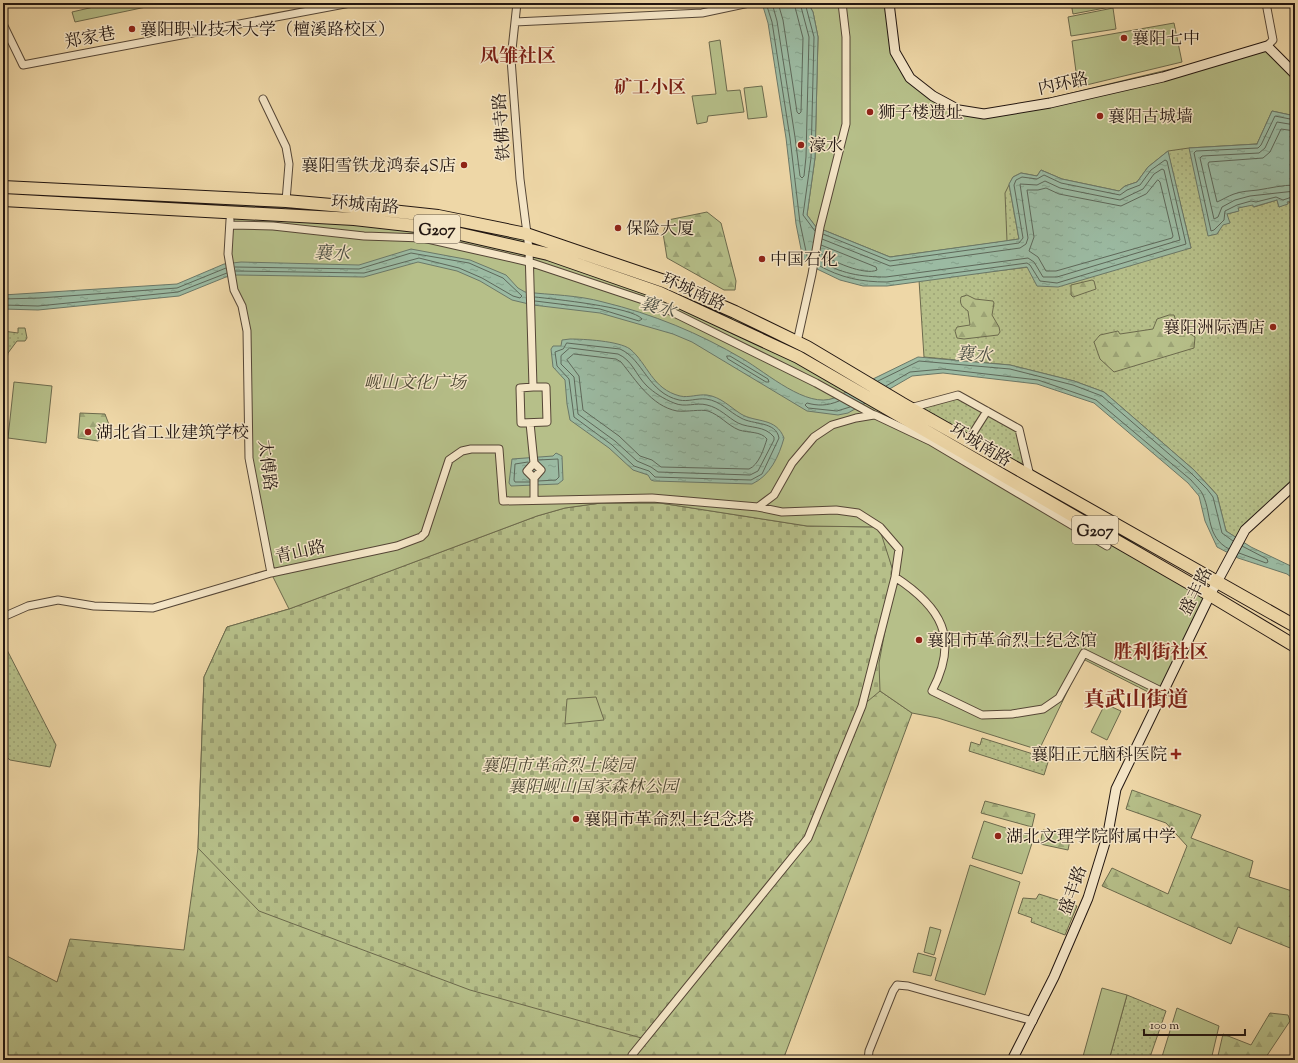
<svg xmlns="http://www.w3.org/2000/svg" width="1298" height="1063" font-family="'Sorts Mill Goudy','Noto Serif SC',serif">
<defs>
<pattern id="grass-dots" width="8" height="8" patternUnits="userSpaceOnUse"><rect width="8" height="8" fill="#b6bf89"/><path d="M2 2h.1M6 6h.1" fill="none" stroke="#9ca375" stroke-width="1.8" stroke-linecap="round"/></pattern>
<pattern id="forest-firs" width="22" height="20" patternUnits="userSpaceOnUse"><rect width="22" height="20" fill="#b6bf89"/><path d="M5 1l3.5 6h-7zM16 11l3.5 6h-7z" fill="#9ca375"/></pattern>
<pattern id="cemetery-stones" width="16" height="16" patternUnits="userSpaceOnUse"><rect width="16" height="16" fill="#b6bf89"/><path d="M2 7V4a2 2 0 0 1 4 0v3zM10 15v-3a2 2 0 0 1 4 0v3z" fill="#9ca375"/></pattern>
<pattern id="water-ripples" width="26" height="14" patternUnits="userSpaceOnUse"><rect width="26" height="14" fill="#9bbaa2"/><path d="M2 4q2-2 4 0t4 0M15 11q2-2 4 0t4 0" fill="none" stroke="#859f8a"/></pattern>
</defs>
<rect width="100%" height="100%" fill="#eed7a7"/>
<filter id="stains"><feTurbulence type="fractalNoise" baseFrequency=".005" numOctaves="4"/><feColorMatrix values="0 0 0 0 .2 0 0 0 0 .09 0 0 0 0 .02 0 0 0 .5 -.17"/></filter>
<radialGradient id="worn" r=".72"><stop offset=".6" stop-color="#630" stop-opacity="0"/><stop offset="1" stop-color="#630" stop-opacity=".3"/></radialGradient>
<path fill="url(#grass-dots)" stroke="#6c6a4d" d="M1225,85L1295,116L1272,111L1217,234L1227,214L1238,211V208L1253,204L1254,207L1277,200L1279,207L1295,200V484L1240,540L1226,531L1217,495L1210,487L1194,470L1104,392L1074,381L1010,365L924,357L919,280L1191,248L1168,152L1009,184L1019,239L890,257L816,227V118L880,127Z
M18,328H25L27,338L25,341H17L8,353L5,372L3,371V331L18,333Z
M958,395L1019,429L1030,476L910,408Z
M3,649L7,650L56,745L50,767L10,760L3,754Z
M982,738L1049,759L1044,775L969,751L971,742L980,745Z
M1039,894L1077,906L1065,935L1031,922L1032,918L1018,913L1023,898L1036,899Z
M1127,995L1166,1011L1149,1060H1109Z"/>
<path fill="url(#forest-firs)" stroke="#6c6a4d" d="M707,212L721,223L736,281L735,290H724L667,258L663,233L668,220Z
M1092,280L1094,281L1096,289L1073,297L1071,295V285Z
M967,295L975,299L993,301L994,303L992,315L999,327L1000,332L998,335L964,339L957,338L955,331L957,327L970,325L968,311C963,307 959,305 961,297Z
M1169,315H1174L1177,325L1195,337L1194,348L1114,372L1100,359L1094,342L1100,335L1118,331L1120,334L1153,329L1157,319Z
M80,413L105,414L114,438L103,437L98,441L78,438Z
M289,609L880,691L912,713L783,1060H3V954L57,982L70,939L184,950L198,848L204,677L227,627Z
M1132,790L1201,815L1191,838L1253,861L1249,877L1295,892V950L1238,927L1231,944L1102,886L1112,868L1168,894L1187,846L1166,823L1126,809Z
M985,801L1035,814L1032,827L981,813Z
M1043,830L1071,835L1068,850L1040,844Z
M1270,1013L1288,1015L1290,1021L1264,1060H1217L1223,1034L1251,1045Z"/>
<path fill="url(#cemetery-stones)" stroke="#6c6a4d" d="M601,503H660L807,526L880,527L895,577L925,700L880,691L862,706L808,838L645,1039L470,990L259,911L198,848L204,677L227,627L289,609L537,516L565,508Z"/>
<path fill="#b6bf89" stroke="#6c6a4d" d="M111,3H165L75,22L72,12Z
M808,3H889L895,52L910,78L933,96L984,114L1267,46L1295,74V116L1272,111L1257,144L1189,148L1168,151L1148,167L1137,182L1125,186L1119,191L1062,179L1041,170L1037,176L1021,173L1013,177L1005,193L1007,241L890,257L816,227L807,215L815,158L818,37L813,12Z
M1071,3H1110V7L1073,14Z
M1113,8L1116,29L1071,36L1068,17Z
M1174,23L1182,62L1078,87L1072,41Z
M720,40L727,91L740,90L744,112L708,116L707,122L697,124L692,96L716,94L709,42Z
M762,86L767,117L748,119L744,88Z
M226,199L286,201L526,234L735,312L1144,541L1138,551L1210,595L1160,698L1083,659L1039,750L938,718L912,713L880,691L879,663L895,577L879,527L807,526L660,503H601L565,508L537,516L289,609L271,573L249,458L247,331L228,254Z
M14,382L52,386L46,443L8,438Z
M596,697L604,720L565,724L567,699Z
M1105,704L1121,711L1107,740L1091,732Z
M984,821L1034,837L1022,874L972,858Z
M970,865L1020,882L985,995L935,980Z
M930,927L941,930L934,955L924,952Z
M918,953L936,958L931,976L913,972Z
M1102,988L1127,995L1109,1060H1082Z
M1177,1008L1219,1026L1211,1060H1161Z"/>
<path fill="url(#water-ripples)" stroke="#6b7868" d="M762,3H808L813,12L818,37L815,158L807,215L816,227L890,257L1019,239L1009,184L1013,177L1021,173L1037,176L1041,170L1062,179L1119,191L1125,186L1137,182L1148,167L1168,151L1191,248L1058,287L1037,286L1027,267L887,286H863L840,280L817,269L803,259L796,224L786,138L768,23Z
M1272,111L1295,116V200L1287,202L1288,204L1279,207L1277,200L1253,207V205L1238,208L1239,211L1227,214L1230,223L1223,225L1217,234L1208,236L1189,148L1257,144Z
M411,249L470,260L506,275L518,288L525,292C551,295 578,295 603,302C653,314 699,333 743,359C767,373 807,409 834,398L918,357L1010,365L1074,381L1104,392L1194,470L1217,495L1226,531L1251,547L1295,568V580L1287,574L1238,558L1217,547L1205,521L1199,496L1188,483L1094,403L1037,384L943,373L912,376L848,413L838,415L807,411L692,342L673,334L600,313L533,305L512,300L480,281L457,271L418,262L364,277L237,275L226,277L179,296L38,310L3,309V295L177,284L224,264L241,262L359,265Z
M570,339C584,339 619,341 630,349C648,364 652,389 680,396C689,398 698,394 707,395C721,397 730,407 741,414C756,423 776,417 784,438C779,456 770,476 752,484L654,481L651,480L648,475L633,470L609,448L570,420L567,404L565,380L553,367L551,349L553,346H561L562,340Z
M556,453L562,456L563,480L558,484L511,486L509,483L512,459L553,456Z"/>
<g fill="none" stroke-linecap="round" stroke-linejoin="round">
<path stroke="#5e685a" stroke-width="1" d="M766,3L772,22L790,138L800,223L807,256L810,259
M772,3L777,21L795,137L800,176L802,178L804,176L806,157L809,37L800,3
M778,3L783,20L797,112L799,114L801,112L803,38L794,3
M805,3L814,37L811,158L803,215L815,231
M1295,120L1275,116L1261,145L1258,148L1196,151L1194,153L1211,231L1214,230L1224,220L1225,211L1237,205L1251,201L1256,202L1276,197L1283,200L1295,196
M1295,125L1277,122L1265,148L1259,153L1202,156L1200,158L1214,219L1218,217L1222,207L1235,200L1250,196L1295,191
M1295,131L1281,129L1270,152L1263,158L1209,162L1208,164L1217,202C1222,200 1228,196 1234,194C1242,191 1250,191 1258,190C1271,188 1282,185 1295,185
M1158,180L1160,182L1173,236L1172,238L1056,271H1046L1038,257L1029,251L1034,237L1027,190H1038L1046,188L1059,194L1121,206L1146,194Z
M820,253C831,261 865,276 877,270L876,267L821,245
M819,259C838,274 863,277 886,277L1028,258L1034,262L1043,277H1057L1180,240L1164,170L1162,169L1154,174L1143,189L1120,200L1060,188L1045,181L1037,185L1020,184L1028,238L1026,244L1020,248L890,266L822,239
M818,265C841,278 861,282 887,282L1027,263L1030,265L1040,281L1057,283L1186,244L1167,161L1165,160L1151,170L1140,185L1127,190L1120,195L1061,183L1044,175L1037,179L1022,177L1016,180L1014,185L1023,238L1019,243L890,261L823,234
M235,267L359,269L411,253L469,263L503,278L522,296L520,298L513,296L482,278L459,268L419,258L364,273L235,271
M535,297C553,299 633,307 642,319L639,321L600,309L535,301
M3,299L40,298L177,288L226,268
M3,305L38,306L178,292L227,273
M567,343L620,349C643,359 648,393 679,400C688,402 697,398 706,399C721,401 729,412 741,418C753,425 776,421 779,438L762,474L751,480L655,477L649,471L634,466L612,445L574,417L569,379L557,366L555,352L563,349Z
M570,348L618,354C632,360 636,375 646,385C654,393 664,399 674,403C685,408 696,402 707,405C720,408 727,417 738,423C751,429 764,425 774,437V440L758,471L750,475L658,472L651,467L637,461L615,441L578,414L574,377L561,364V356Z
M574,354L616,359L621,362C636,380 651,406 677,411C687,412 701,409 708,411C720,415 727,425 739,430C748,433 761,431 767,439C764,448 759,465 749,469L661,467L652,460L640,456L619,436L583,410L579,376L567,360Z
M727,356H730L768,379L769,382H766L728,359Z
M878,381L919,361L1010,369L1073,385L1102,396L1191,473L1207,489L1213,497L1222,533L1233,541
M886,386L910,372L943,369L1038,380L1096,400L1191,480C1195,485 1201,490 1203,495C1212,515 1206,537 1229,549
M839,401C827,406 818,406 807,403L805,405L808,408L837,411L850,407
M538,460L558,459L559,477L556,480L538,481
M528,462L515,464L514,480L515,482H530
M1239,553L1266,563L1268,562L1267,559L1242,546"/>
<defs>
<path id="street" d="M517,3L511,59L520,179L529,249L533,387L520,388L521,423L547,422L546,387H533
M1266,3L1273,40L1267,46
M515,22L702,13L749,3
M3,24L23,65L350,3
M263,99L286,147L289,164L286,201
M230,220L228,254L234,290L242,306L247,331L249,458L271,573
M230,225L273,226L364,236L423,238L529,262L658,305L816,383L874,415
M797,342L812,274L820,227L846,124V37L842,3
M910,408L958,395L1019,429L1030,476
M875,415L930,441L1107,546
M530,423L534,463L541,470L534,478
M968,441L987,411
M534,463L527,471L534,478V500
M758,507L774,495L792,463L814,437L832,425L856,418L874,415
M3,617L28,606L58,600L94,606L153,608L271,573L397,546L421,537L425,533L449,460L462,451L471,449H499L503,501L652,498L758,507L782,512L836,510L858,513L880,527L899,549L895,577C941,607 960,638 932,691L982,715L1012,714L1043,709L1059,698L1084,653L1163,692
M632,1055L808,838L862,706L895,577
M868,1060L869,1051L893,991L897,985L908,986L1033,1021"/>
<path id="secondary" d="M889,3L895,52L910,78L933,96L959,110L984,114L1050,103L1163,77L1267,46L1295,74
M1012,1060L1054,977L1088,898L1108,833L1116,789L1210,595L1245,530L1295,484"/>
<path id="highway" d="M3,187L286,201L354,207L438,216L526,234L664,281L735,312L807,347L901,403L1295,626
M3,200L354,219L434,228L548,254L660,293L798,357L1210,595L1295,646"/>
</defs>
<use href="#street" stroke="#554636" stroke-width="9"/>
<use href="#secondary" stroke="#221611" stroke-width="11"/>
<use href="#highway" stroke="#221611" stroke-width="14"/>
<use href="#street" stroke="#f4e5c6" stroke-width="7"/>
<use href="#secondary" stroke="#f4e5c6" stroke-width="9"/>
<use href="#highway" stroke="#eed7a7" stroke-width="12"/>
</g>
<g fill="#8f2418" stroke="#f4e5c6" stroke-width="1.5">
<circle cx="132" cy="29" r="4"/>
<circle cx="1124" cy="38" r="4"/>
<circle cx="870" cy="112" r="4"/>
<circle cx="1100" cy="116" r="4"/>
<circle cx="801" cy="145" r="4"/>
<circle cx="464" cy="165" r="4"/>
<circle cx="618" cy="228" r="4"/>
<circle cx="762" cy="259" r="4"/>
<circle cx="1273" cy="327" r="4"/>
<circle cx="88" cy="432" r="4"/>
<circle cx="919" cy="640" r="4"/>
<path d="M1174 748h4v4h4v4h-4v4h-4v-4h-4v-4h4z"/>
<circle cx="576" cy="819" r="4"/>
<circle cx="998" cy="836" r="4"/>
</g>
<g text-anchor="middle" stroke-width="3" stroke-linejoin="round" paint-order="stroke">
<g fill="#f4e5c6" stroke="#615447" stroke-width="1">
<rect x="414" y="215" width="46" height="28" rx="3"/>
<rect x="1072" y="516" width="46" height="28" rx="3"/>
</g>
<g font-size="16" font-weight="bold" fill="#221611">
<text x="437" y="235">G207</text>
<text x="1095" y="536">G207</text>
</g>
<g font-size="17" fill="#221611" stroke="#f4e5c6" text-anchor="start">
<text x="140" y="35">襄阳职业技术大学（檀溪路校区）</text>
<text x="1132" y="44">襄阳七中</text>
<text x="878" y="118">狮子楼遗址</text>
<text x="1108" y="122">襄阳古城墙</text>
<text x="809" y="151">濠水</text>
<text x="456" y="171" text-anchor="end">襄阳雪铁龙鸿泰4S店</text>
<text x="626" y="234">保险大厦</text>
<text x="770" y="265">中国石化</text>
<text x="1265" y="333" text-anchor="end">襄阳洲际酒店</text>
<text x="96" y="438">湖北省工业建筑学校</text>
<text x="927" y="646">襄阳市革命烈士纪念馆</text>
<text x="1167" y="760" text-anchor="end">襄阳正元脑科医院</text>
<text x="584" y="825">襄阳市革命烈士纪念塔</text>
<text x="1006" y="842">湖北文理学院附属中学</text>
</g>
<g font-size="17" fill="#221611" stroke="#f4e5c6">
<text transform="translate(90 37) rotate(-11)" y="6">郑家巷</text>
<text transform="translate(1063 83) rotate(-12)" y="6">内环路</text>
<text transform="translate(501 127) rotate(-94)" y="6">铁佛寺路</text>
<text transform="translate(365 204) rotate(5)" y="6">环城南路</text>
<text transform="translate(694 291) rotate(24)" y="6">环城南路</text>
<text transform="translate(981 444) rotate(31)" y="6">环城南路</text>
<text transform="translate(268 465) rotate(83)" y="6">太傅路</text>
<text transform="translate(300 551) rotate(-13)" y="6">青山路</text>
<text transform="translate(1195 591) rotate(-63)" y="6">盛丰路</text>
<text transform="translate(1072 890) rotate(-70)" y="6">盛丰路</text>
</g>
<g font-size="17" font-style="italic" fill="#4e4935" stroke="#f4e5c6">
<text x="415" y="388">岘山文化广场</text>
<text x="558" y="771">襄阳市革命烈士陵园</text>
<text x="593" y="792">襄阳岘山国家森林公园</text>
</g>
<g font-size="18" font-weight="bold" fill="#7a1f14" stroke="#f4e5c6">
<text x="650" y="93">矿工小区</text>
</g>
<g font-size="18" font-style="italic" fill="#4c4f44" stroke="#f4e5c6">
<text transform="translate(332 253) rotate(2)" y="6">襄水</text>
<text transform="translate(658 307) rotate(16)" y="6">襄水</text>
<text transform="translate(974 354) rotate(5)" y="6">襄水</text>
</g>
<g font-size="19" font-weight="bold" fill="#7a1f14" stroke="#f4e5c6">
<text x="518" y="62">凤雏社区</text>
<text x="1161" y="658">胜利街社区</text>
</g>
<g font-size="21" font-weight="bold" fill="#7a1f14" stroke="#f4e5c6">
<text x="1136" y="706">真武山街道</text>
</g>
</g>
<rect width="1298" height="1063" fill="none" stroke="#eed7a7" stroke-width="16"/>
<rect x="4" y="4" width="1290" height="1055" fill="none" stroke="#221611" stroke-width="2"/>
<rect x="8" y="8" width="1282" height="1047" fill="none" stroke="#221611"/>
<path d="M1144 1029v6h101v-6" fill="none" stroke="#221611" stroke-width="2"/>
<text x="1150" y="1029" font-size="12" fill="#221611" stroke="#f4e5c6" stroke-width="3" paint-order="stroke">100 m</text>
<rect width="100%" height="100%" filter="url(#stains)"/>
<rect width="100%" height="100%" fill="url(#worn)"/>
</svg>
